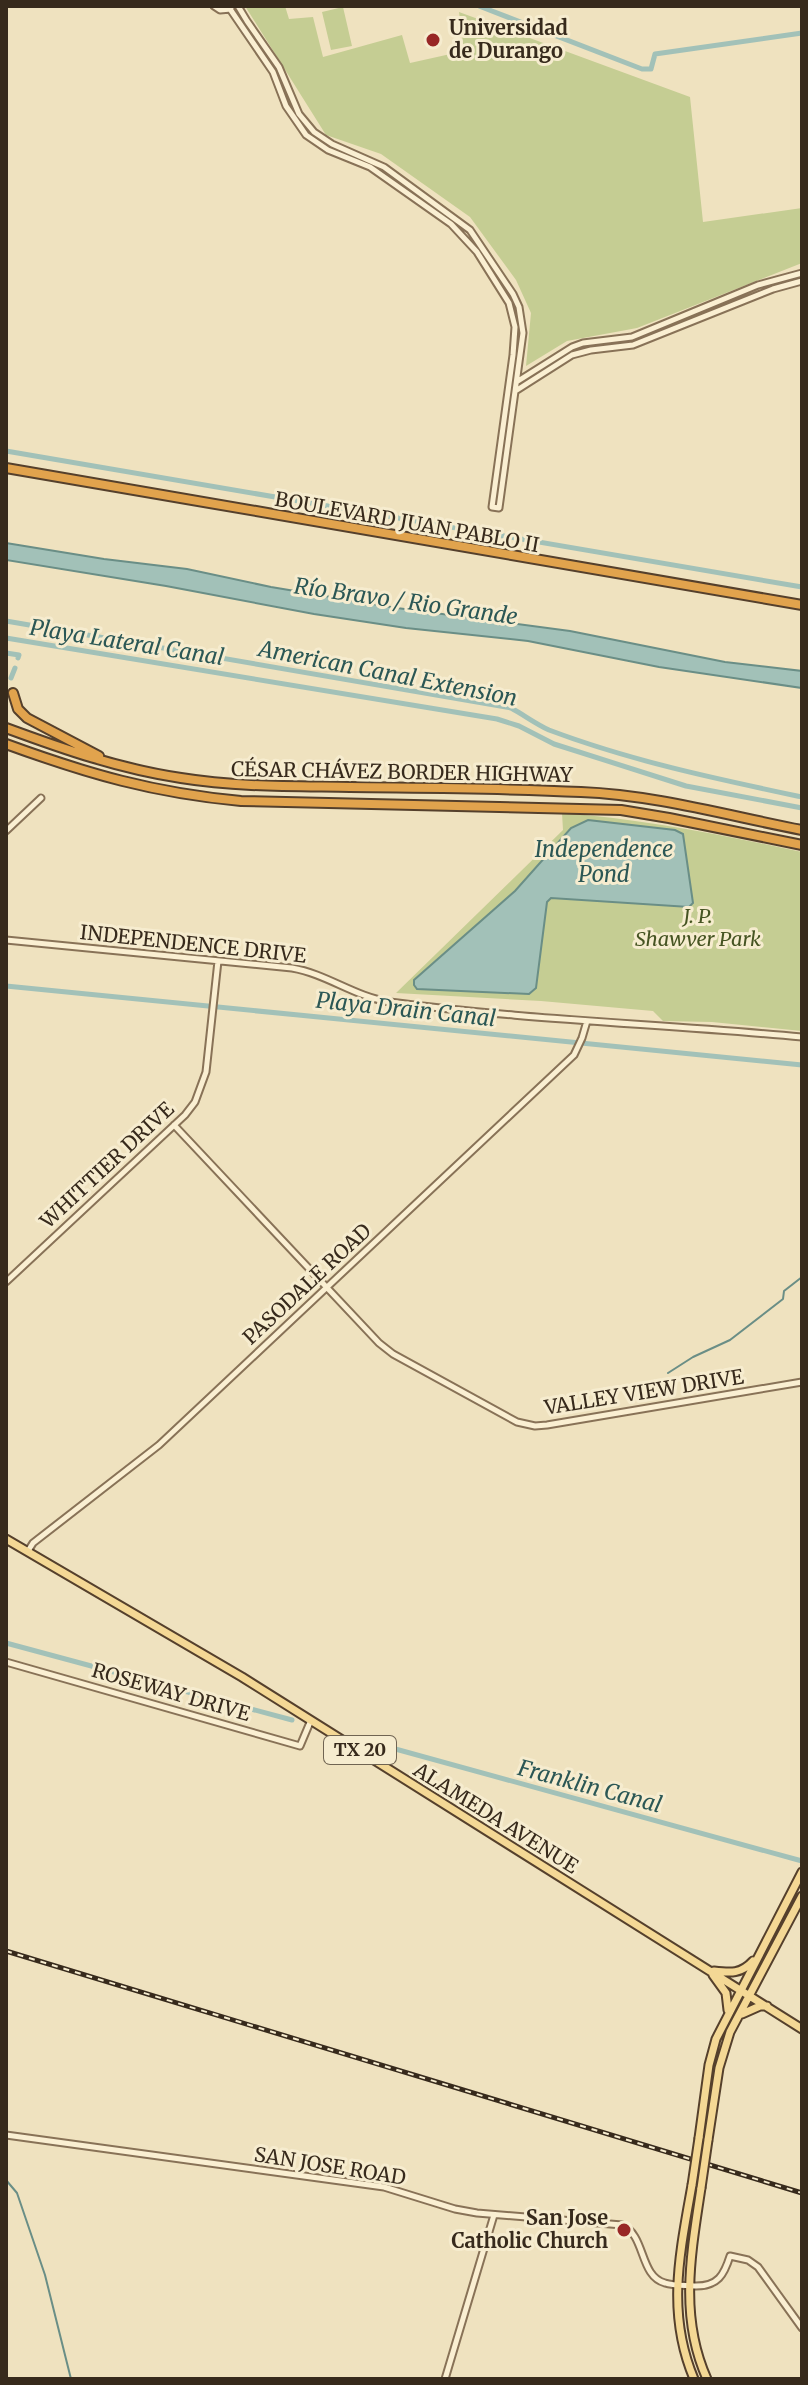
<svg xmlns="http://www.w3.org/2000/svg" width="808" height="2385" font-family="Merriweather,serif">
<rect width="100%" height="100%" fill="#efe2bf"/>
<path fill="#c5cd93" d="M245,6H285L289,19L313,17L323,57L402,35L410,63L464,51L459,12L690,97L703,222L802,208V263L637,328L567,341L526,366L531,313L516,280L470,217L381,154L326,135Z
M343,7L352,46L331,50L322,12Z
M562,813C644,819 722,835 802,852V1031L712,1022L663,1021L653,1011L541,1001L396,993L563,830Z"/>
<path fill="#a2c1b8" stroke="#6a8e86" stroke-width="2" d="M6,543L104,559L187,569L271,587L397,608L570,631L725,662L802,671V688L659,667L528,641L406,628L314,614L166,586L6,560Z
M588,820L675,830L683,834L693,903L689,907L551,898L547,902L536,988L529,994L417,989L414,985V980L515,891L571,828Z"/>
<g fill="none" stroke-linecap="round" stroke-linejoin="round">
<path stroke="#6a8e86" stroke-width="2" d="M668,1373L693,1357L730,1340L783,1299L784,1291L802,1277
M6,2180L17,2193L45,2275L71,2379"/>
<path stroke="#a2c1b8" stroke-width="5" d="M479,6L642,69H651L655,54L802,33
M6,451L802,587
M6,621L511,708C524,715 536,724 549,730C631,761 717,779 802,797
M6,638L497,719L519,726L554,744L686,786L802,808
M6,653L19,655L18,658
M11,678L15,668
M6,986L802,1065
M6,1643L292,1720
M370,1742L802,1861"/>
<defs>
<path id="minor" d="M214,6L220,10L231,9
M230,9L273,72L286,106L306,135L328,150L370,167L451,224L477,252L509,303L515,327L513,355L492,507L499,508L523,333L519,307L513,294L470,230L384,167L332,144L314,132L299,114L279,67L247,21L238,6
M518,381L572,347L583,343L632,337L758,285L802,273
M517,390L572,355L591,350L633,345L773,289L802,281
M6,831L41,798
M6,940L292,968C327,974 355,997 390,1002C526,1020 665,1024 802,1037
M174,1125L379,1343L393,1354L517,1422L535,1426L547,1425L802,1382
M6,1282L185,1115L195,1102L206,1072L218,961
M28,1551L33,1543L159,1445L574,1055L582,1038L587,1021
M6,1662L300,1746L311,1720
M6,2135L384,2187L455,2209L477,2213L622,2225C646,2235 639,2276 665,2283C674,2286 686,2285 696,2286C718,2286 724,2275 730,2256L748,2260L758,2267L802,2328
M445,2379L494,2215"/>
<path id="major" d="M6,1539L242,1677L802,2029
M714,1971C731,1973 741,1974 753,1961
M713,1975L726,1993L728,2010
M742,2014L760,2006H767
M699,2138L709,2065L716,2039L802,1872
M708,2140L719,2068L730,2032L802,1896
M692,2185C680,2253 666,2313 694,2379
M701,2188C691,2254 679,2317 707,2379"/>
<path id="highway" d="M6,468L802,605
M13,693L18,709L27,718L99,756
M6,728C63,749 120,769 181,778C237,787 293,786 350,787C427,788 504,788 581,792C656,795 729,816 802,830
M6,744C88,774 154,793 241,801L621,810L669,818L802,845"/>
</defs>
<use href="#minor" stroke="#887257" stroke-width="9"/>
<use href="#major" stroke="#55402c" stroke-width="11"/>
<use href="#highway" stroke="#55402c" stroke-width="12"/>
<use href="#minor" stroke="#faefd2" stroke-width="5"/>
<use href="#major" stroke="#f4d895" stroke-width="7"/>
<use href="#highway" stroke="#e1a34d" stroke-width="8"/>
<defs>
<path id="rail" d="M6,1951L802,2193"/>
</defs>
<use href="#rail" stroke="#372a1c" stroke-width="5"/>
<use href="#rail" stroke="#f6eccf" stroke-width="2" stroke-dasharray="6" stroke-linecap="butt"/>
<defs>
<path id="major-bridge" d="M692,2185L699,2138
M701,2188L708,2140"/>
</defs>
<use href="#major-bridge" stroke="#55402c" stroke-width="11" stroke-linecap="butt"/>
<use href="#major-bridge" stroke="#f4d895" stroke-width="7"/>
</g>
<g fill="#982726" stroke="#f6eccf" stroke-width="3">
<circle cx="433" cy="40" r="8"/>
<circle cx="624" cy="2230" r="8"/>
</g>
<g text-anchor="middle" stroke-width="6" stroke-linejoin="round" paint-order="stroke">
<rect fill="#f6eccf" stroke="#706452" stroke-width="2" x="324" y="1736" width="72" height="28" rx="6"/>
<g font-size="18" font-weight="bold" fill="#372a1c">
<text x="360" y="1756">TX 20</text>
</g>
<g font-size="20" font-weight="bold" fill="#372a1c" stroke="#f6eccf" text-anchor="start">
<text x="449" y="35">Universidad<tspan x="449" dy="23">de Durango</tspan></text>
<text x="608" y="2225" text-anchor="end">San Jose<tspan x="608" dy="23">Catholic Church</tspan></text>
</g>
<g font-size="20" fill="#372a1c" stroke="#f6eccf">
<text transform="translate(407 522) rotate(10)" y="7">BOULEVARD JUAN PABLO II</text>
<text transform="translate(402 772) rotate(1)" y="7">CÉSAR CHÁVEZ BORDER HIGHWAY</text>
<text transform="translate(193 944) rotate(6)" y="7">INDEPENDENCE DRIVE</text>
<text transform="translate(107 1165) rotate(-43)" y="7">WHITTIER DRIVE</text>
<text transform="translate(307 1284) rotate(-43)" y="7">PASODALE ROAD</text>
<text transform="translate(644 1392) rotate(-9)" y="7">VALLEY VIEW DRIVE</text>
<text transform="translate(171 1692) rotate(16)" y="7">ROSEWAY DRIVE</text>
<text transform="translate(496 1818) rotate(32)" y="7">ALAMEDA AVENUE</text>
<text transform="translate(330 2166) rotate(9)" y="7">SAN JOSE ROAD</text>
</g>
<g font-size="20" font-style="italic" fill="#465422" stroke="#f6eccf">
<text x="698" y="923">J. P.<tspan x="698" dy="23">Shawver Park</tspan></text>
</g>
<g font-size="22" font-style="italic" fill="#2b5755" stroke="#f6eccf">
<text transform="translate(406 601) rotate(8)" y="8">Río Bravo / Rio Grande</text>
<text transform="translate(127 642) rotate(9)" y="8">Playa Lateral Canal</text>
<text transform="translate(388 673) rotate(11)" y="8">American Canal Extension</text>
<text x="604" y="857">Independence<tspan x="604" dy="25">Pond</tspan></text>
<text transform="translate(406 1009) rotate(6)" y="8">Playa Drain Canal</text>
<text transform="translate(590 1786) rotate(15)" y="8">Franklin Canal</text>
</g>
</g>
<rect width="808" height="2385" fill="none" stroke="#372a1c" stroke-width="16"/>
</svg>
